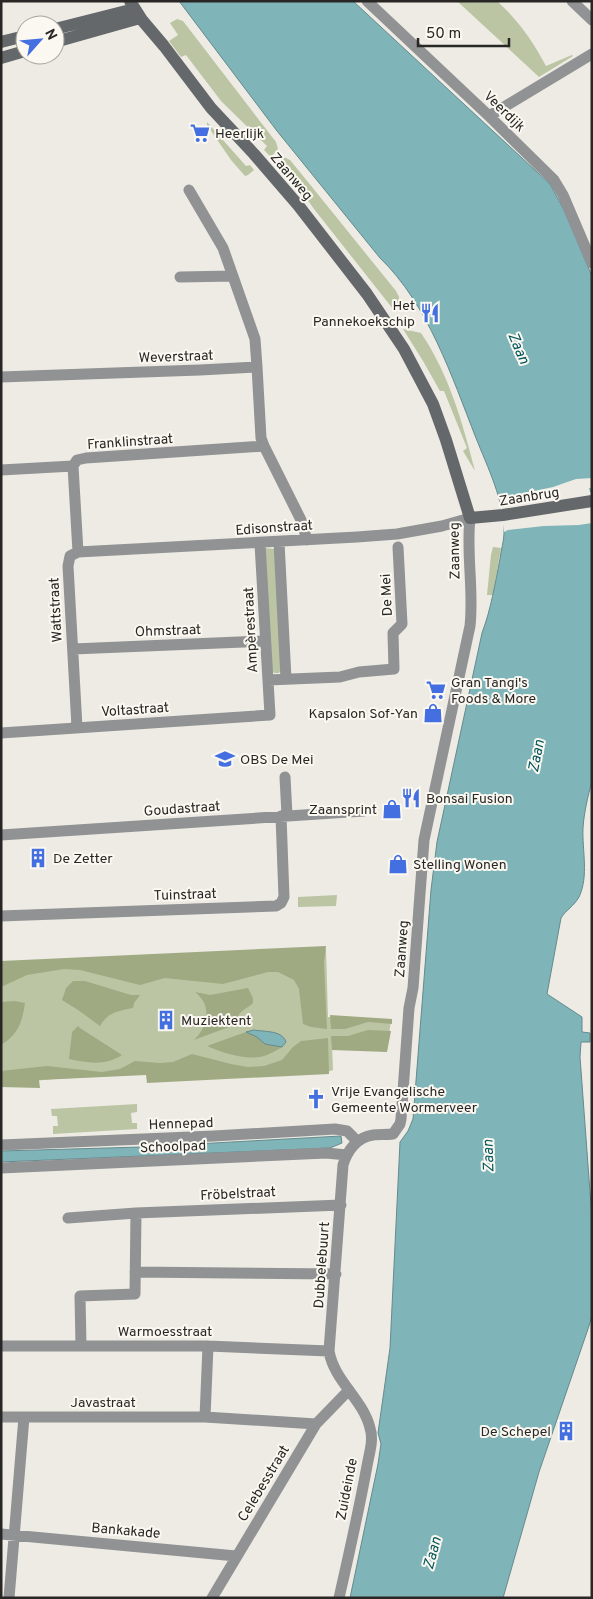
<svg xmlns="http://www.w3.org/2000/svg" width="593" height="1599" font-family="Overpass,sans-serif">
<rect width="100%" height="100%" fill="#edebe3"/>
<path fill="#bbc5a3" d="M457,1H497C519,21 532,40 546,66L572,55L573,56L539,77Z
M177,19L183,21L276,142L278,149L271,157L264,150L267,146L221,101L186,55L181,57L169,41L178,35L170,23Z
M207,122L246,166L250,165L254,170L248,175L245,176L231,160L207,125Z
M284,157L290,160L308,182L396,291L399,297V302L393,309L314,209L285,168L281,169L276,163Z
M403,329L421,333C449,374 463,424 475,471L463,451L467,448L444,391H440L423,361Z
M493,547L501,548L493,595H487L491,555Z
M263,548L276,549L282,669L279,673H274L271,668Z
M337,895L336,906L298,907V897Z
M326,949L328,1017L391,1020L387,1050L332,1046L333,1070L321,1074H148L55,1079L1,1084V963Z
M137,1104V1112L131,1113L132,1123H137V1129L53,1134V1126H58L57,1116H52L51,1109Z"/>
<path fill="#9faa83" d="M326,946L324,963L327,1029L311,1027L303,1024L299,989L294,980L278,972H268L223,984L165,978L140,985L80,970L64,969L27,975L1,987V961Z
M73,981H85L131,995H140L134,1003L133,1008C118,1011 108,1012 100,1026L78,1010L62,1000L66,988Z
M248,988L253,998V1003C246,1010 236,1011 237,1024L194,1040C209,1026 212,1005 195,992L210,995Z
M15,1001L25,1003C22,1022 19,1034 1,1045V1002Z
M330,1015L392,1019V1024L368,1022L345,1029H331Z
M78,1026L80,1028L122,1055C105,1066 88,1063 69,1059L72,1032Z
M368,1030L391,1031L387,1052L332,1050L331,1036H348Z
M246,1032L257,1037L265,1044L282,1047C277,1050 272,1053 267,1055C250,1062 223,1053 207,1046Z
M328,1038L329,1074L147,1083L146,1075L39,1080L40,1088L1,1087V1071L47,1066L102,1072L120,1069L135,1061L160,1063L173,1062L192,1054L231,1064L248,1067L264,1066L282,1060L293,1047L301,1041Z"/>
<path fill="#7fb4b9" stroke="#658a8d" d="M179,1H353L550,184L564,210L592,276V781C588,796 584,812 583,828C582,850 589,876 579,897C574,906 566,910 561,918L547,994L582,1017V1032L590,1033V1042H581L580,1057L592,1219V1315L589,1326L539,1472L503,1598H350L378,1464L381,1444L378,1433L390,1348L400,1142L408,1131L413,1119L431,890L437,842L482,633C491,609 495,584 500,559C501,550 504,541 504,533C505,502 487,466 476,438C452,377 428,304 380,258L277,131Z
M254,1030C265,1032 282,1030 286,1042L282,1047L265,1044L257,1037L246,1032Z
M341,1136L342,1143L330,1148L1,1162V1151L141,1147Z"/>
<path fill="#edebe3" d="M592,478V488H589L590,492H592V523L579,525L544,526L508,530L504,532L499,496L504,497L525,493L553,487L576,479Z"/>
<g fill="none" stroke-linecap="round" stroke-linejoin="round">
<path stroke="#909294" stroke-width="11" d="M367,1L489,116L554,180L563,195L592,263
M572,1L592,20
M489,116L592,54
M180,277L233,276
M257,367L261,438L264,446L301,520L307,540
M1,377L200,370L257,367L255,339L223,248L189,190
M73,466L77,460L86,458L264,446
M73,466L78,552
M1,470L73,466
M279,542L286,679
M73,649L265,641
M268,680L340,677L359,672L394,669L393,633L402,624L398,547
M77,727L68,566L70,556L78,552L357,537L397,534L442,526L470,518C466,554 474,590 470,626L424,840L413,988L409,1008L401,1119L400,1124L393,1134C386,1135 379,1134 373,1135C357,1137 347,1151 343,1165L329,1351C334,1381 363,1399 370,1428C374,1440 369,1454 367,1466C359,1510 349,1554 339,1598
M1,733L270,715L260,544
M285,777L287,815
M1,835L364,811
M1,916L276,906L281,903L284,897L281,816
M1,1145L214,1136L335,1129L347,1131L357,1141
M1,1168L326,1153L347,1155
M68,1218L136,1213L341,1205
M135,1272L336,1274
M1,1346H208L329,1351
M81,1346L80,1296L135,1294L136,1213
M1,1417H205L316,1424
M205,1417L208,1346
M1,1534L236,1556
M9,1598L24,1417
M212,1598L316,1424L349,1390"/>
<path stroke="#65686b" stroke-width="12" d="M130,1L142,20L164,46L211,108L254,154L298,205L367,294L404,349L433,404L446,440L470,518L503,515L592,501
M55,29L134,9
M1,42L25,36
M55,42L140,18
M1,58L25,51"/>
</g>
<defs>
<symbol id="supermarket-bare" viewBox="-9 -9 18 18"><path d="M-6-5.5h2.5l.6 2H6L4.5 2H-2.5L-4.4-4H-6ZM-1.5 3.2a1.3 1.3 0 1 0 .1 0ZM3 3.2a1.3 1.3 0 1 0 .1 0Z" fill="#436fe1" stroke="#faf8f1" stroke-width="2.5" paint-order="stroke"/></symbol>
<symbol id="restaurant-bare" viewBox="-9 -9 18 18"><path d="M-5-6h1v4h1v-4h1v4h1v-4h1v5L-1.5 .5V6h-2V.5L-5-1ZM5-6V6H3V1.5H1.5Q1.5-4 5-6Z" fill="#436fe1" stroke="#faf8f1" stroke-width="2.5" paint-order="stroke"/></symbol>
<symbol id="shop-bare" viewBox="-9 -9 18 18"><path d="M-5-2.5h2.3a2.7 3.5 0 0 1 5.4 0H5L5.5 6h-11ZM-1.5-2.5h3a1.5 2.3 0 0 0-3 0Z" fill="#436fe1" stroke="#faf8f1" stroke-width="2.5" paint-order="stroke"/></symbol>
<symbol id="school-bare" viewBox="-9 -9 18 18"><path d="M0-5L7-2L0 1L-7-2ZM-4 1L0 2.5L4 1V4Q0 6-4 4Z" fill="#436fe1" stroke="#faf8f1" stroke-width="2.5" paint-order="stroke"/></symbol>
<symbol id="building-bare" viewBox="-9 -9 18 18"><path d="M-4-6H4V6H1V3H-1V6H-4ZM-2.5-4.3h1.7v1.8h-1.7ZM.8-4.3h1.7v1.8H.8ZM-2.5-1h1.7V.8h-1.7ZM.8-1h1.7V.8H.8Z" fill="#436fe1" stroke="#faf8f1" stroke-width="2.5" paint-order="stroke"/></symbol>
<symbol id="church-bare" viewBox="-9 -9 18 18"><path d="M-1.2-6h2.4v3.5h3.3v2.4h-3.3V6h-2.4V-.1h-3.3v-2.4h3.3Z" fill="#436fe1" stroke="#faf8f1" stroke-width="2.5" paint-order="stroke"/></symbol>
</defs>
<g fill-rule="evenodd">
<use href="#supermarket-bare" x="186" y="119" width="28" height="28"/>
<use href="#restaurant-bare" x="416" y="299" width="28" height="28"/>
<use href="#supermarket-bare" x="422" y="676" width="28" height="28"/>
<use href="#shop-bare" x="419" y="699" width="28" height="28"/>
<use href="#school-bare" x="211" y="745" width="28" height="28"/>
<use href="#restaurant-bare" x="397" y="784" width="28" height="28"/>
<use href="#shop-bare" x="378" y="795" width="28" height="28"/>
<use href="#building-bare" x="24" y="844" width="28" height="28"/>
<use href="#shop-bare" x="384" y="850" width="28" height="28"/>
<use href="#building-bare" x="152" y="1006" width="28" height="28"/>
<use href="#church-bare" x="302" y="1085" width="28" height="28"/>
<use href="#building-bare" x="552" y="1417" width="28" height="28"/>
</g>
<g text-anchor="middle" stroke-width="4" stroke-linejoin="round" paint-order="stroke">
<g font-size="14" fill="#282725" stroke="#faf8f1">
<text transform="translate(505 111) rotate(44)" y="5">Veerdijk</text>
<text transform="translate(292 176) rotate(50)" y="5">Zaanweg</text>
<text transform="translate(176 356) rotate(-2)" y="5">Weverstraat</text>
<text transform="translate(130 441) rotate(-4)" y="5">Franklinstraat</text>
<text transform="translate(529 496) rotate(-9)" y="5">Zaanbrug</text>
<text transform="translate(274 527) rotate(-4)" y="5">Edisonstraat</text>
<text transform="translate(454 551) rotate(-91)" y="5">Zaanweg</text>
<text transform="translate(386 595) rotate(-93)" y="5">De Mei</text>
<text transform="translate(55 610) rotate(-93)" y="5">Wattstraat</text>
<text transform="translate(168 630) rotate(-2)" y="5">Ohmstraat</text>
<text transform="translate(250 630) rotate(-93)" y="5">Ampèrestraat</text>
<text transform="translate(135 709) rotate(-4)" y="5">Voltastraat</text>
<text transform="translate(182 808) rotate(-4)" y="5">Goudastraat</text>
<text transform="translate(185 894) rotate(-2)" y="5">Tuinstraat</text>
<text transform="translate(401 949) rotate(-86)" y="5">Zaanweg</text>
<text transform="translate(181 1123) rotate(-2)" y="5">Hennepad</text>
<text transform="translate(173 1146) rotate(-2)" y="5">Schoolpad</text>
<text transform="translate(238 1193) rotate(-3)" y="5">Fröbelstraat</text>
<text transform="translate(321 1265) rotate(-86)" y="5">Dubbelebuurt</text>
<text x="165" y="1336">Warmoesstraat</text>
<text x="103" y="1407">Javastraat</text>
<text transform="translate(263 1483) rotate(-59)" y="5">Celebesstraat</text>
<text transform="translate(346 1489) rotate(-79)" y="5">Zuideinde</text>
<text transform="translate(126 1530) rotate(5)" y="5">Bankakade</text>
</g>
<g font-size="14" fill="#282725" stroke="#faf8f1" text-anchor="start">
<text x="215" y="138">Heerlijk</text>
<text x="415" y="310" text-anchor="end">Het<tspan x="415" dy="16">Pannekoekschip</tspan></text>
<text x="451" y="687">Gran Tangi's<tspan x="451" dy="16">Foods &amp; More</tspan></text>
<text x="418" y="718" text-anchor="end">Kapsalon Sof-Yan</text>
<text x="240" y="764">OBS De Mei</text>
<text x="426" y="803">Bonsai Fusion</text>
<text x="377" y="814" text-anchor="end">Zaansprint</text>
<text x="53" y="863">De Zetter</text>
<text x="413" y="869">Stelling Wonen</text>
<text x="181" y="1025">Muziektent</text>
<text x="331" y="1096">Vrije Evangelische<tspan x="331" dy="16">Gemeente Wormerveer</tspan></text>
<text x="551" y="1436" text-anchor="end">De Schepel</text>
</g>
<g font-size="15" font-style="italic" fill="#04565c" stroke="#faf8f1">
<text transform="translate(519 348) rotate(67)" y="5">Zaan</text>
<text transform="translate(536 756) rotate(-79)" y="5">Zaan</text>
<text transform="translate(488 1156) rotate(-92)" y="5">Zaan</text>
<text transform="translate(432 1553) rotate(-75)" y="5">Zaan</text>
</g>
</g>
<rect width="593" height="1599" fill="none" stroke="#282725" stroke-width="5"/>
<g transform="translate(40 40) rotate(63)"><circle r="24" fill="#faf8f1" stroke="#a6a49f"/>
<path d="M0-4L9 19L0 12L-9 19Z" fill="#436fe1"/>
<text y="-8" font-size="14" font-weight="bold" text-anchor="middle" fill="#282725">N</text>
</g>
<path d="M418 38v8h91v-8" fill="none" stroke="#282725" stroke-width="2.5"/>
<text x="426" y="38" font-size="15" fill="#282725" stroke="#faf8f1" stroke-width="4" paint-order="stroke">50 m</text>
</svg>
